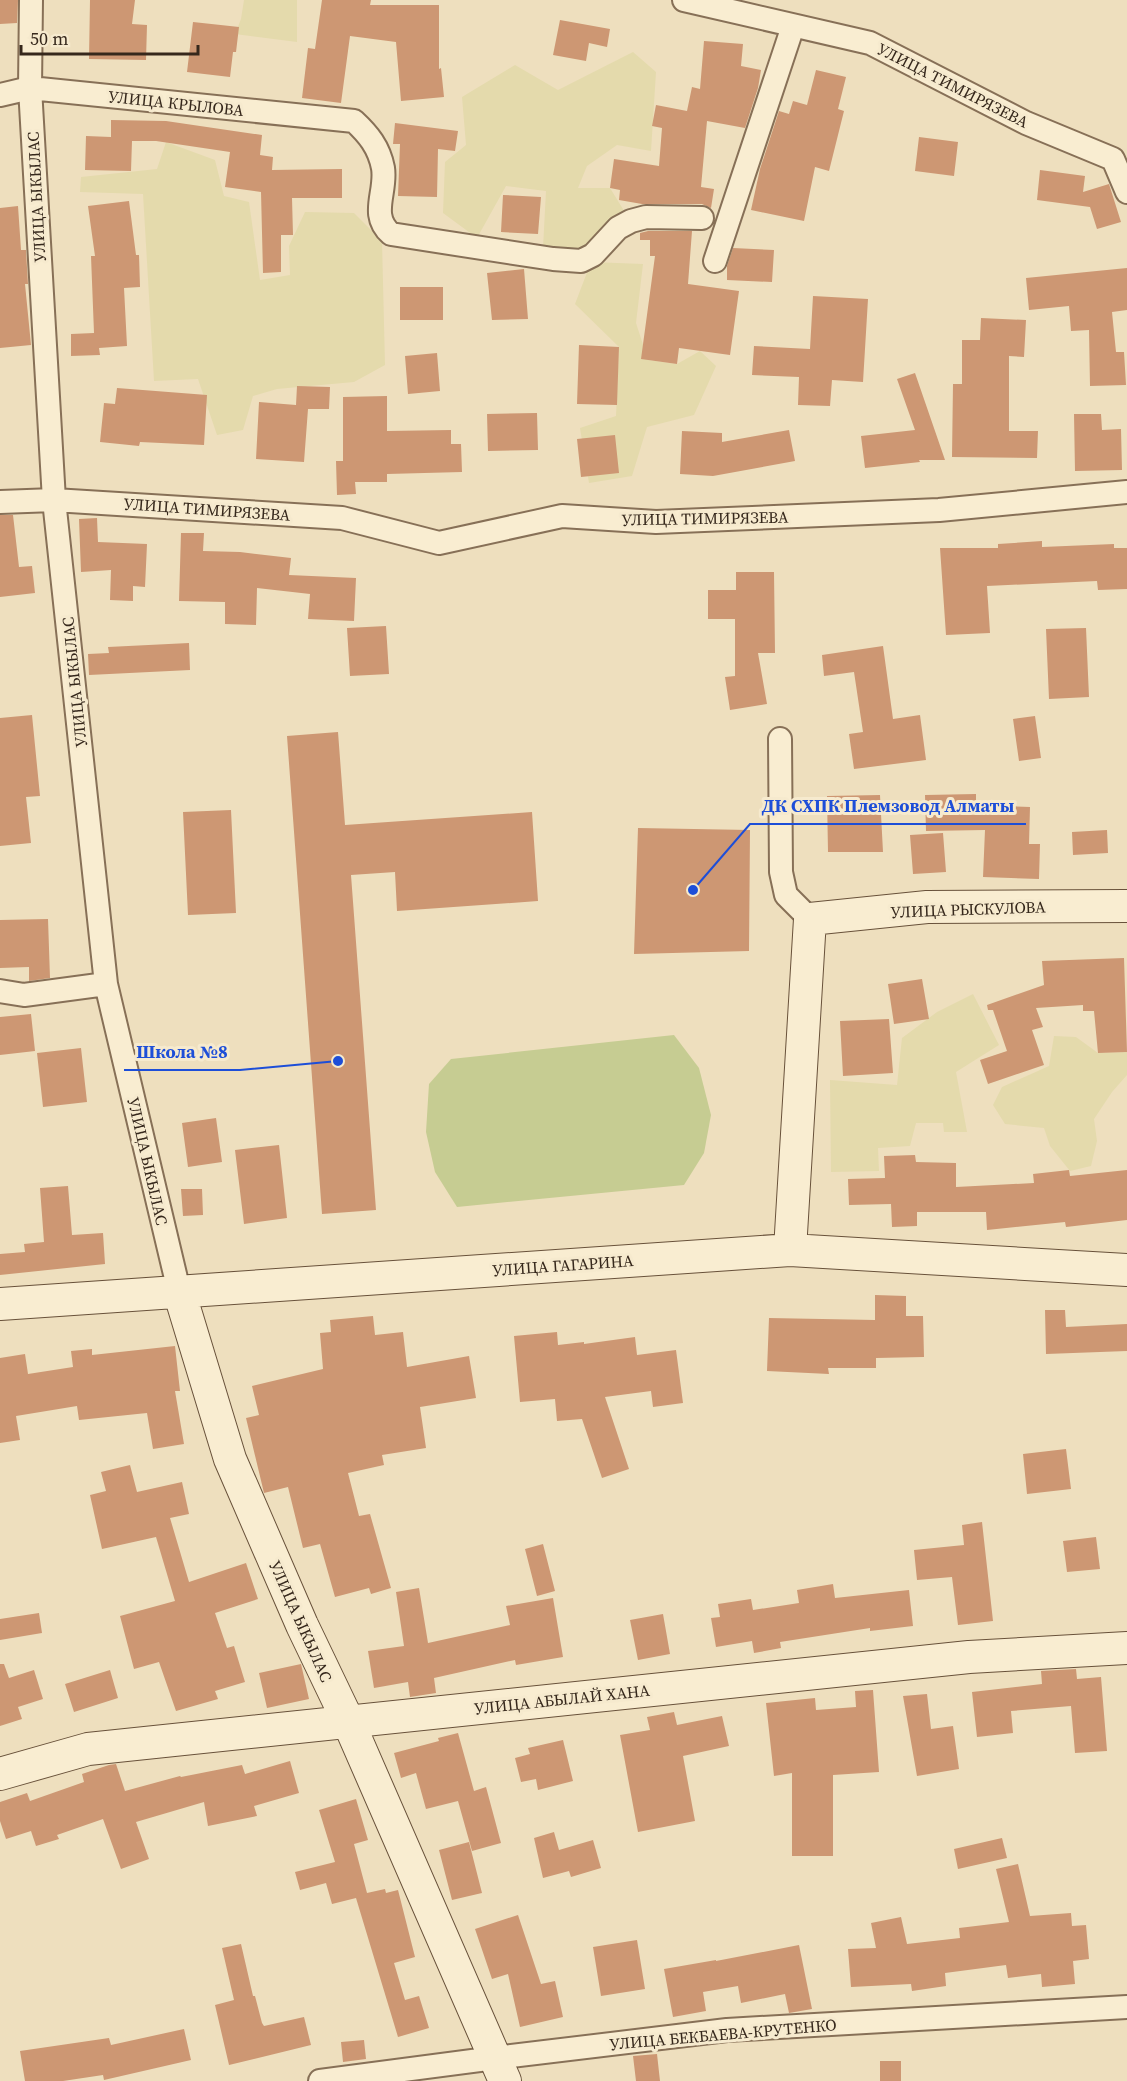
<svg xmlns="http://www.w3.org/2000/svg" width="1127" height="2081" font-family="'Source Serif 4',serif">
<rect width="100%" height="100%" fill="#eedfbe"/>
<path fill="#e4daac" d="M244,0H297V42L235,34L241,19Z
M633,52L656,72L651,151L617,145L587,166L578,188H610L626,214L591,252L543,248L546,191L506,186L477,238L443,213L445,162L466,145L462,97L515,65L558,90Z
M166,142L215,160L224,196L249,202L260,280L290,275L289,246L305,212L354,213L382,241L385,365L354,382L277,389L253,396L243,430L217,435L198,379L154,381L143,194L80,192L81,177L157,169Z
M591,262L643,264L636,323L648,360L677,364L700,351L716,366L694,415L647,427L632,476L589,483L580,428L616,416L619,347L575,304Z
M973,994L999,1045L956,1072L967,1132H944L943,1123H916L910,1146L878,1148L879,1171L831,1172L830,1080L897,1085L902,1038L937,1012Z
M1054,1036L1076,1037L1098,1053L1127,1052V1075L1112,1092L1094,1119L1097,1141L1091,1166L1070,1171L1050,1146L1044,1128L1005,1124L993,1105L1002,1087L1049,1066Z"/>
<path fill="#c6cc92" d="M674,1035L699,1068L711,1115L704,1153L684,1185L457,1207L435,1172L426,1132L429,1084L451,1059Z"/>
<path fill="#cd9773" d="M0,0H18L17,23L0,24Z
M90,0H135L132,24L147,25L146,60L89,59Z
M322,0H371L370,5H439V69L441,68L444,97L401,101L396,42L350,36L341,103L302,98L308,48L315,49Z
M560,20L610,29L607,47L589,43L586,61L553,55Z
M193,22L239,27L236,52H233L230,77L187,72Z
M704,41L743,44L741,66L761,70L758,88L745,128L707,121L701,187L714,189L711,208L702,204H642L619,200L620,190L610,188L614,159L659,166L662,128L652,126L656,105L687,111L692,87L700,89Z
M816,70L846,77L838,109L844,111L829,171L815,167L804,221L751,210L760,169L779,111L789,114L793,101L807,105Z
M111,120L166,121L262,135L260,155L273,157L272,170L342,169V198H292L293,235H281V272L263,273L261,192L225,187L230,152L156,141H132L131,171L85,170L86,136L111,137Z
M395,123L458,131L455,151L438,149L437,197L398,196L400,144H393Z
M919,137L958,142L954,176L915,171Z
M1040,170L1085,176L1083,192L1109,184L1121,222L1097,229L1090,207L1037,200Z
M503,195L541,197L538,234L501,232Z
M129,201L136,255H139L140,287L124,288L127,346L99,348L100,355L71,356V334L94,333L91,256H95L88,206Z
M18,206L21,250H26V251L28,284H25L31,345L0,348V208Z
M648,231H692L688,284L739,291L730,355L679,348L677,364L641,359L655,256H650V240H640V233Z
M733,248L774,250L772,282L727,280V266Z
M1127,268V310L1112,312L1116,352H1124L1126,385L1090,386L1089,330L1071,331L1069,306L1029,310L1026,278Z
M524,269L528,319L492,320L487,273Z
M400,287H443V320H400Z
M813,296L868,299L863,382L832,380L830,406L798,405L799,377L752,375L754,346L810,349Z
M981,318L1026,320L1024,357L1009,356V431H1038L1037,458L952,457L953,384H962V340H980Z
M579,345L619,347L617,405L577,404Z
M437,353L440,391L408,394L405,356Z
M915,373L945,460H919L920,462L865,468L861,436L915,430L897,379Z
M297,386L330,387L329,409H308L304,462L256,459L259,402L296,405Z
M117,388L207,395L204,445L140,442L139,446L100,442L104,403L115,404Z
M387,396V431L451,430V444H461L462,472L387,474V482H355L356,494L337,495L336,461H343V397Z
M537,413L538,450L488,451L487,414Z
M1074,414H1101L1102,430L1121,429L1122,470L1075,471Z
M789,430L795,461L713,476L680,474L682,431L722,433V442Z
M615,435L619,473L581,477L577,439Z
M0,515H13L19,567L32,566L35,593L0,597Z
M97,518L98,542L147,544L145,587L133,586V601L110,600L111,570L81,572L79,519Z
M181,533H204L203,551L240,552L291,558L289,575L356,578L354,621L308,619L310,594L257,588L256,625L225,624V602L179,601Z
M1042,541V547L1114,544V548H1127V589L1098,590L1097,581L987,586L990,633L946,635L940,548H998V544Z
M736,572H774L775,653H758L767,704L730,710L725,677L735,676V619H708V590H736Z
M386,626L389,674L350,676L347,628Z
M1086,628L1089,697L1049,699L1046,629Z
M189,643L190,670L89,675L88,654L109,653L108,647Z
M883,646L893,719L920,715L926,760L854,769L849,734L863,732L854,672L824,676L822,655Z
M32,715L40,796L26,797L31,843L0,846V718Z
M1035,716L1041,758L1019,761L1013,719Z
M338,732L345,825L532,812L538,901L397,911L395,872L351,875L376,1210L322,1214L287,736Z
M976,794V805L1030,807L1029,844H1040L1039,879L983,877L985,830L926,831L925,795Z
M880,795L883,852H828L827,796Z
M231,810L236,913L188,915L183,812Z
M638,828L750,830L749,951L634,954Z
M1107,830L1108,853L1073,855L1072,832Z
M943,833L946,872L913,874L910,835Z
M48,919L50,978L29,981V967L0,968V920Z
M1124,958L1127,1052L1098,1053L1094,1011H1083V1005L1036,1008L1043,1027L1032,1030L1044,1065L988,1084L980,1060L1007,1051L993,1010H988L987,1005L1044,985L1042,961Z
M922,979L929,1019L894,1024L888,984Z
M31,1014L35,1051L0,1055V1017Z
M889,1019L893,1073L843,1076L840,1021Z
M81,1048L87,1102L43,1107L37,1053Z
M216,1118L222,1162L188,1167L182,1123Z
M279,1145L287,1218L244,1224L235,1150Z
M915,1155L916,1162L956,1163V1187L1034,1183L1033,1174L1069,1170L1070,1176L1127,1170V1220L1066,1227L1065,1222L987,1230L986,1212H917V1226L892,1227L891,1204L849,1205L848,1179L885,1178L884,1156Z
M68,1186L72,1235L103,1233L105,1264L0,1275V1254L25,1252L24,1244L44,1242L40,1188Z
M181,1189H202L203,1215L183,1216Z
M875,1295L906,1296V1316H923L924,1357L876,1358V1368H828L829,1374L767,1371L769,1318L875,1320Z
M1045,1310H1065L1066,1327L1127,1324V1351L1046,1354Z
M373,1316L375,1335L403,1332L407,1367L469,1356L476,1398L420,1407L426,1448L382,1455L384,1465L348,1473L359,1516L370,1514L391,1588L371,1594L369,1588L335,1597L320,1544L303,1548L288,1487L264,1493L246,1418L259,1415L252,1386L323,1369L320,1333L331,1332L330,1320Z
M557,1332L558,1345L584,1342V1344L635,1337L637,1355L676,1350L683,1403L653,1407L651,1391L605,1397L629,1469L602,1478L582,1419L557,1421L555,1399L520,1402L514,1336Z
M175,1346L180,1391H175L184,1444L153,1449L147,1413L79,1420L77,1406L16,1416L20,1440L0,1443V1358L25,1354L28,1374L73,1367L71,1351L92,1349V1355Z
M1066,1449L1071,1489L1027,1494L1023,1454Z
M130,1465L137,1492L182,1482L189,1514L170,1518L189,1582L246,1563L258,1599L215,1613L227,1648L234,1646L245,1682L215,1691L218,1699L176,1711L159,1662L134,1669L120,1616L175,1601L156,1537L102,1549L90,1495L106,1491L101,1472Z
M982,1522L993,1621L958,1625L952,1577L917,1580L914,1550L964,1545L962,1525Z
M1096,1537L1100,1569L1067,1572L1063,1541Z
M543,1544L555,1591L537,1596L525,1549Z
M833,1584L835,1598L909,1590L913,1626L870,1631V1628L780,1642L781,1648L754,1653L752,1641L716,1647L711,1618L720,1617L718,1604L751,1599L753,1610L799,1603L797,1590Z
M419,1588L428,1643L510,1625L506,1606L553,1598L563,1657L516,1665L515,1660L434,1678L436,1693L410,1697L408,1682L374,1688L368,1651L404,1646L396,1592Z
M39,1613L42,1633L0,1640V1619Z
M663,1614L670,1654L638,1660L630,1620Z
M0,1664H4L9,1678L34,1670L43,1699L18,1707L22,1719L0,1726Z
M301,1664L309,1699L267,1708L259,1673Z
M1076,1669L1077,1679L1101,1677L1107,1751L1075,1753L1071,1706L1011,1711L1013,1733L977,1737L972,1692L1042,1684L1041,1671Z
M110,1670L118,1698L74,1712L65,1684Z
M873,1690L879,1772L833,1775V1856H792V1773L774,1776L766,1703L815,1698L816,1710L856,1707L855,1691Z
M927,1694L931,1729L953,1726L959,1769L917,1776L903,1696Z
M674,1712L677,1725L722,1716L729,1746L683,1756L695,1821L638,1832L620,1735L650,1730L647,1717Z
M458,1733L474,1791L486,1787L501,1843L472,1851L458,1801L426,1809L416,1773L401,1778L394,1753L439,1741L438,1738Z
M563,1740L573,1781L538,1790L536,1779L521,1782L515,1758L530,1754L528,1748Z
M290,1761L299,1793L254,1806L257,1816L208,1826L204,1802L136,1822L149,1859L121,1869L103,1819L57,1835L59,1839L36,1846L31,1831L6,1839L0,1821V1802L27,1793L30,1801L84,1782L82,1774L109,1765L116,1764L125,1791L180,1776L181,1777L242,1765L245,1774Z
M356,1799L368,1840L354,1844L367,1893L385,1889L386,1893L398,1890L415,1957L394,1963L405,2000L419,1996L429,2028L398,2037L356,1898L332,1904L326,1883L300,1890L295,1872L335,1862L319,1810Z
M554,1832L559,1850L593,1840L601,1868L571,1877L569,1871L543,1878L534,1838Z
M1002,1838L1007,1858L958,1869L954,1849Z
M469,1842L482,1893L452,1900L439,1850Z
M1018,1864L1030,1916L1071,1913L1072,1926L1086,1925L1089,1959L1073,1961L1075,1984L1042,1987L1041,1974L1008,1978L1006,1965L945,1973L946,1986L912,1991L911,1984L851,1987L848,1949L876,1948L871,1923L901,1917L907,1944L960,1938L959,1928L1009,1922L996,1869Z
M518,1915L541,1984L555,1981L563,2017L520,2027L508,1974L492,1979L475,1929Z
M637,1940L645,1989L601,1996L593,1947Z
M241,1944L253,1996H255L262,2023L264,2026L304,2017L311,2045L229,2065L215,2005L234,2000L222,1948Z
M799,1945L812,2009L789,2013L785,1994L741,2003L738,1986L703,1992L706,2011L673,2017L664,1969L716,1960V1961Z
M184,2029L191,2060L104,2080L103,2075L63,2081H25L20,2051L109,2038L111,2045Z
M364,2040L366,2059L343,2062L341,2042Z
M657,2054L660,2081H636L633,2056Z
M880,2061H901V2081H880Z"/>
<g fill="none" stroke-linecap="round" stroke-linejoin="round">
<defs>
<path id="street" d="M31,0L30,88L54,500L106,984L179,1291
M684,0L870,43L1026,123L1113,159L1127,192
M0,95L30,88L354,121C368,134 379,147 383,168C387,192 369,215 391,234L553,259L581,261L593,255L618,228L631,221L646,217L702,218
M715,261L793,26
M0,502L54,500L342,518L439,543L562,516L656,522L939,510L1127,492
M780,739L781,872L786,895L810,919
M0,991L24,995L106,984
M320,2081L495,2058L727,2030L1127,2007"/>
<path id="secondary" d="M790,1250L810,919L927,907L1127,906
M179,1291L230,1459L302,1625L348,1721L505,2081
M0,1304L790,1250L1127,1270
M0,1774L88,1749L969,1657L1127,1648"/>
</defs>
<use href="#street" stroke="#877057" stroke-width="26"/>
<use href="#secondary" stroke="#68513a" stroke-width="34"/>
<use href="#street" stroke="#f9edd1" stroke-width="22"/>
<use href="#secondary" stroke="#f9edd1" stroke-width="32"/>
</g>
<g text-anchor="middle" stroke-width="6" stroke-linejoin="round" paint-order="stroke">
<g font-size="16" fill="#36281c" stroke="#f6eace">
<text transform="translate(953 85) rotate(27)" y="6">УЛИЦА ТИМИРЯЗЕВА</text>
<text transform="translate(176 103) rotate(6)" y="6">УЛИЦА КРЫЛОВА</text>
<text transform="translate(36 197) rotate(-93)" y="6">УЛИЦА ЫКЫЛАС</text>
<text transform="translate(207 509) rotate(4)" y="6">УЛИЦА ТИМИРЯЗЕВА</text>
<text transform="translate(705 518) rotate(-1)" y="6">УЛИЦА ТИМИРЯЗЕВА</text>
<text transform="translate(74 682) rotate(-96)" y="6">УЛИЦА ЫКЫЛАС</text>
<text transform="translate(968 909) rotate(-2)" y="6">УЛИЦА РЫСКУЛОВА</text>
<text transform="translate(148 1161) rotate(77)" y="6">УЛИЦА ЫКЫЛАС</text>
<text transform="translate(563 1265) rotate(-4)" y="6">УЛИЦА ГАГАРИНА</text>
<text transform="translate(301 1621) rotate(66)" y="6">УЛИЦА ЫКЫЛАС</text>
<text transform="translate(562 1699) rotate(-6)" y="6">УЛИЦА АБЫЛАЙ ХАНА</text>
<text transform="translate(723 2034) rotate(-5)" y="6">УЛИЦА БЕКБАЕВА-КРУТЕНКО</text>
</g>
</g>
<path fill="none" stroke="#1d4ed8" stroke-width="2" d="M693 890L750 824H1026M338 1061L240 1070H124"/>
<g fill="#1d4ed8" stroke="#f6eace" stroke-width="2">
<circle cx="693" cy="890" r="6"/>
<circle cx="338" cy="1061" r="6"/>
</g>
<g font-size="18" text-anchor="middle" font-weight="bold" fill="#1d4ed8" stroke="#f6eace" stroke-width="6" stroke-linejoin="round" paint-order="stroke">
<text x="888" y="812">ДК СХПК Племзовод Алматы</text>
<text x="182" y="1058">Школа №8</text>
</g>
<path d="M21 45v9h177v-9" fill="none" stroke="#36281c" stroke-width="3"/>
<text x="30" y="45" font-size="18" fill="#36281c" stroke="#f6eace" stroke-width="4.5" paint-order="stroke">50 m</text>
</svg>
